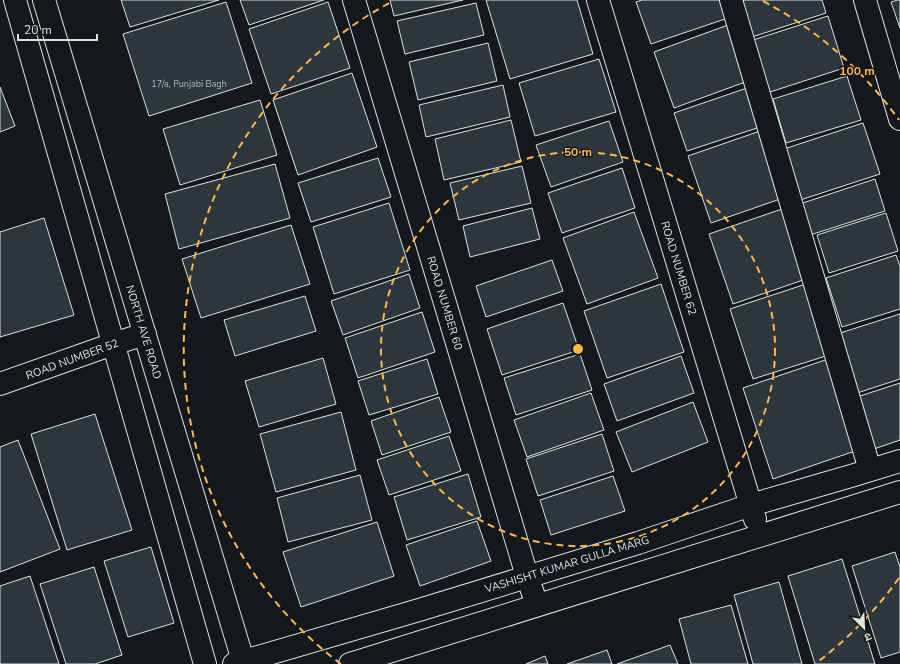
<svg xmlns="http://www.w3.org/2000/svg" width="900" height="664" font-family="'Nunito Sans','Noto Sans Devanagari',sans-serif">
<rect width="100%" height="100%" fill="#14181c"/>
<path fill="#2c363c" stroke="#d8e6dc" d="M121,0H219L130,27Z
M240,0H324L249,25Z
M390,0H463L394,16Z
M486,0H577L593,54L510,79Z
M642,0H722L728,18L651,44L636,2Z
M745,0H822L826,13L752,37L740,2Z
M898,0H900V28L891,2Z
M226,2L252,83L149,116L123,34Z
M328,2L350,68L271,94L249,29Z
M476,3L484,35L405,54L397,21Z
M828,16L844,68L770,92L753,40Z
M728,25L748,81L674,108L654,52Z
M488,43L497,81L418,100L409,62Z
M599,59L616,112L535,136L519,83Z
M352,73L377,147L298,175L273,100Z
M847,76L861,120L786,143L773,99Z
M503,85L510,117L426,137L419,105Z
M0,87L15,126L0,132Z
M750,87L763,126L687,151L674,113Z
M260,100L277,155L180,185L163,129Z
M511,120L521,162L444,180L435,139Z
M609,121L623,162L551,187L536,145Z
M863,123L880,174L794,202L778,151Z
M760,131L783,198L711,223L688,156Z
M378,158L391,197L311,222L298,183Z
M275,164L290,218L179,249L165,194Z
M522,166L531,203L459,220L450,183Z
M622,168L635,208L562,233L548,193Z
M875,179L885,211L810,235L800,204Z
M389,203L410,270L334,294L313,227Z
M532,208L540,239L470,257L463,226Z
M785,208L809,278L733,304L709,234Z
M634,212L658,278L587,304L563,238Z
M886,213L898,251L829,273L817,235Z
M44,218L74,315L0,337V232Z
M291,225L310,284L201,318L182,259Z
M896,255L900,266V309L842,327L826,278Z
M552,260L563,291L486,317L476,286Z
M409,274L420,308L343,335L331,301Z
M661,284L684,352L607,378L584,311Z
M806,284L829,355L753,379L730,309Z
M305,296L316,331L235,356L224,320Z
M563,303L579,350L502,375L487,329Z
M422,312L435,352L358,378L345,338Z
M900,314V379L854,394L834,335Z
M580,354L592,390L516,415L504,378Z
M681,356L694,393L617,421L604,384Z
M323,358L336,404L259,427L245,381Z
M427,359L438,394L369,415L358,381Z
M828,359L858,450L773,479L743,388Z
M900,383V440L874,449L857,397Z
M591,393L604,430L527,457L514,420Z
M439,397L451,432L382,455L371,421Z
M693,402L708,442L632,472L616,432Z
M341,412L356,470L276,492L260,434Z
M95,414L132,530L67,550L31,434Z
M602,434L614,471L538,496L526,459Z
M449,436L461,471L389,495L377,460Z
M18,440L60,549L0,572V447Z
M468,474L481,517L407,540L394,497Z
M360,475L372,520L288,542L277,498Z
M613,476L625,511L551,535L540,500Z
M477,521L491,561L420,586L406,545Z
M377,522L394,576L301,607L283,552Z
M151,547L174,623L128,637L104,561Z
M895,552L900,567V652L881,658L852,566Z
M842,559L875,664H815L788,576Z
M94,567L122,655L95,664H66L40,584Z
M30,576L59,664H0V586Z
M779,582L802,664H753L734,595Z
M731,605L748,664H691L679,619Z
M670,645L678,664H617Z
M607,650L612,664H567Z
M545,656L548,664H526Z"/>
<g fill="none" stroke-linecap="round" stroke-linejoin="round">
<defs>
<path id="street" d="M354,0L527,576L537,605
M598,0L755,519
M731,0L870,470
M865,0L900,119
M0,384L113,344L145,334
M234,664L419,610L638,543L751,505L851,476L900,461
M350,664L900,492"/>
<path id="secondary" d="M15,0L205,664
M44,0L244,664"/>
</defs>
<use href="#street" stroke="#d8e6dc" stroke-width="24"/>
<use href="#secondary" stroke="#d8e6dc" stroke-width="24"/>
<use href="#street" stroke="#14181c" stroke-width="22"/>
<use href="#secondary" stroke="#14181c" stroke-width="22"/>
</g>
<g fill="none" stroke="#ffb74d" stroke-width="2" stroke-dasharray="7 5">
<circle cx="578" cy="349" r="197"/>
<path d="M899 578A394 394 0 0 1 815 664M341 664A394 394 0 0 1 393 1M763 1A394 394 0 0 1 899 120"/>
</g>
<g text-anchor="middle" stroke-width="3" stroke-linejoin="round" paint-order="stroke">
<g font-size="9" fill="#adbab4">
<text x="189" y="87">17/a, Punjabi Bagh</text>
</g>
<g font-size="11" fill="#d8e6dc" stroke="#14181c">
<text transform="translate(679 268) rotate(73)" y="4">ROAD NUMBER 62</text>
<text transform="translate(445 303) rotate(73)" y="4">ROAD NUMBER 60</text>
<text transform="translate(144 332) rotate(73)" y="4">NORTH AVE ROAD</text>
<text transform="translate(72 359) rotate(-20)" y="4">ROAD NUMBER 52</text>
<text transform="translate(567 564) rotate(-17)" y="4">VASHISHT KUMAR GULLA MARG</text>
</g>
</g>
<circle cx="578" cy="349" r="6" fill="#ffb74d" stroke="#14181c" stroke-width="2"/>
<g font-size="12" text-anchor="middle" font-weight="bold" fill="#ffb74d" stroke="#14181c" stroke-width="3" stroke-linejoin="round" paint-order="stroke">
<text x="857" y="75">100 m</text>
<text x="578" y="156">50 m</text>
</g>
<g transform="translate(864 628) rotate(156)" stroke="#14181c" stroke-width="3" paint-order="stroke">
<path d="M0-3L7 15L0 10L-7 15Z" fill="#d8e6dc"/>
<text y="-6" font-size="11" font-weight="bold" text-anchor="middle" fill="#d8e6dc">उ</text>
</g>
<path d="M18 34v6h79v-6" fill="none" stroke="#d8e6dc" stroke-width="2"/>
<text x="24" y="34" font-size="12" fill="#d8e6dc" stroke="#14181c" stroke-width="3" paint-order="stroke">20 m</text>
</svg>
